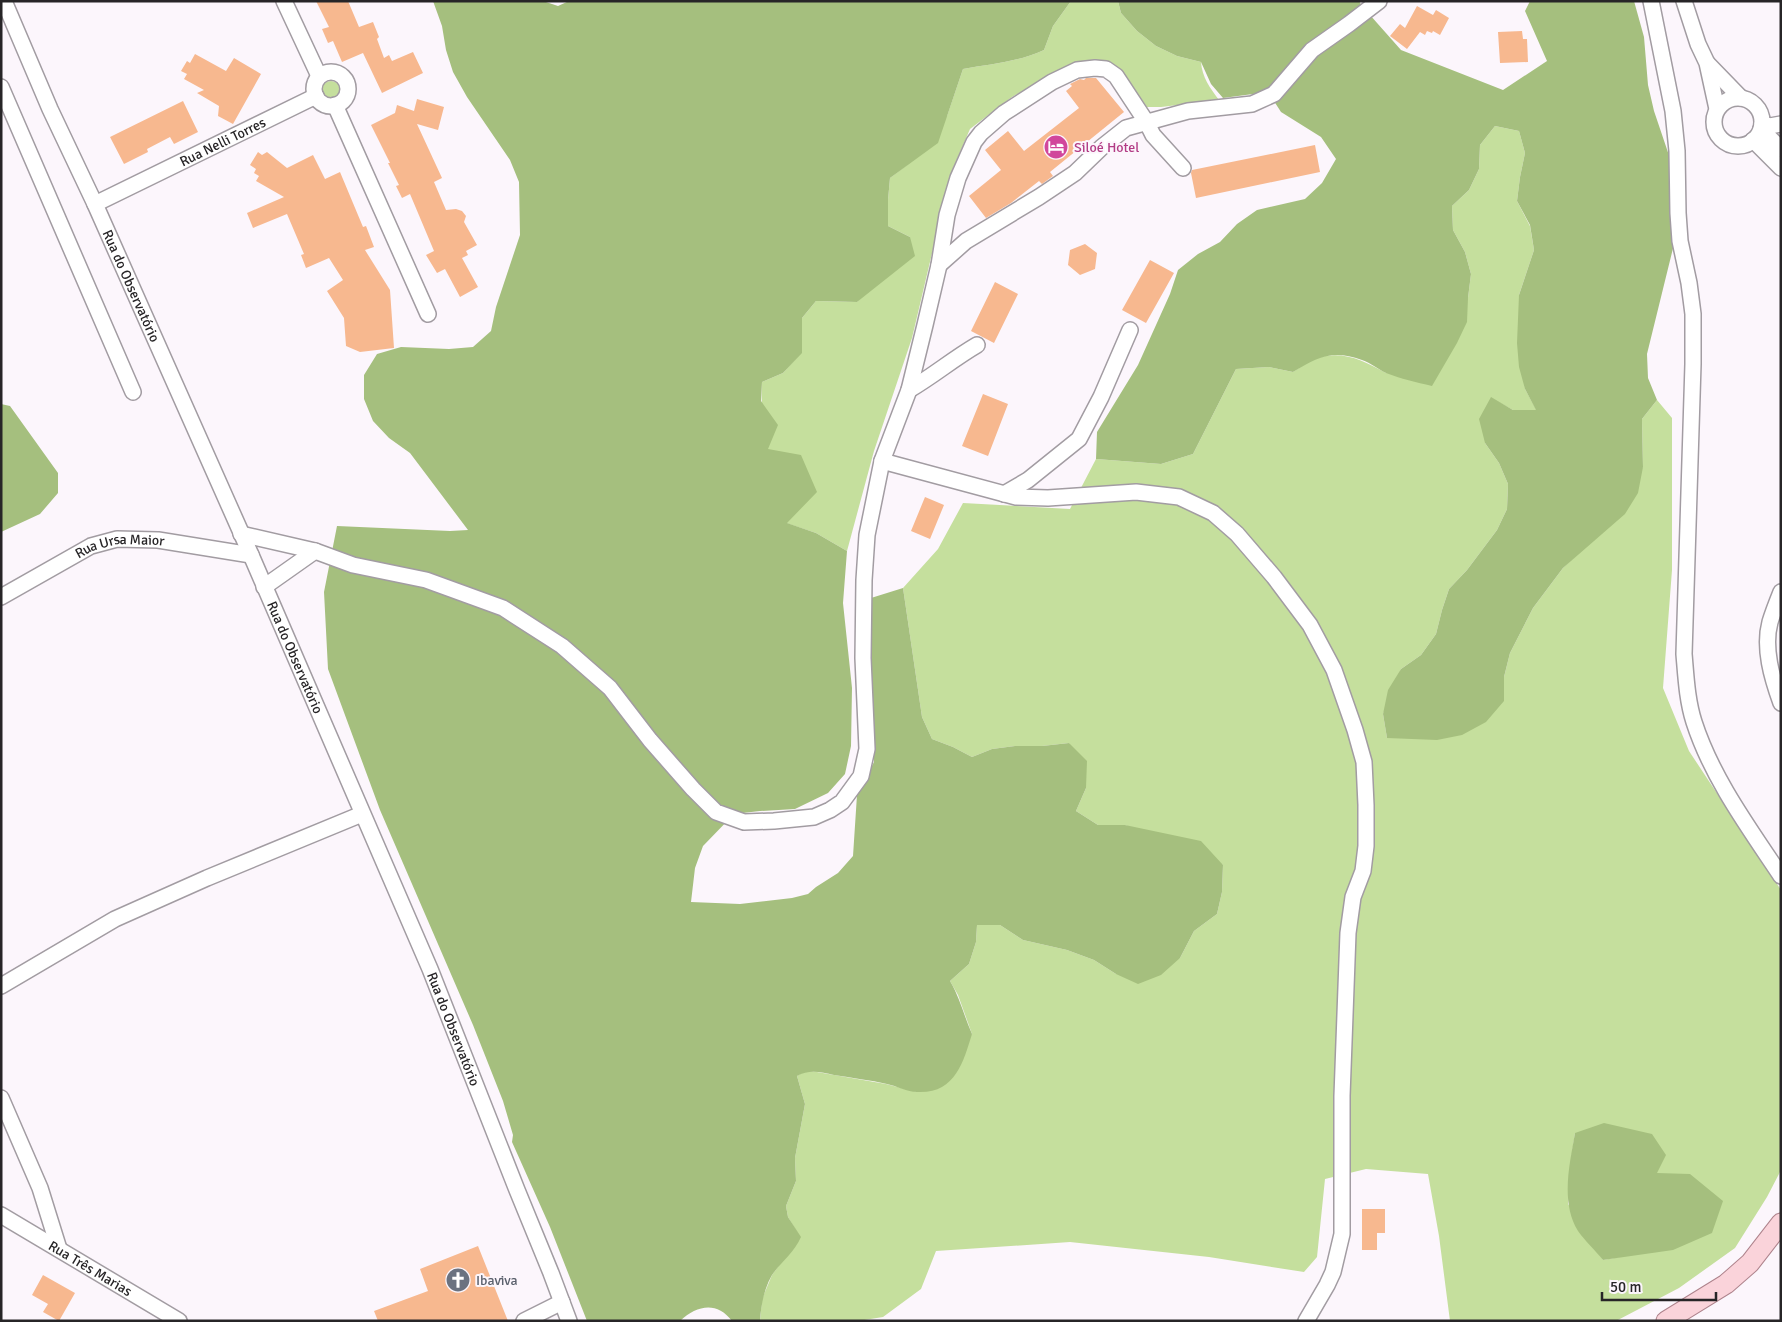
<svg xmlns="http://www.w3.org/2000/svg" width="1782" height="1322" font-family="Signika,sans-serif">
<rect width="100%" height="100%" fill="#fcf6fc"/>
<path fill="#c5df9d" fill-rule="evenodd" d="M1071,1H1118L1121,13L1137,31L1156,46L1177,56L1201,62C1202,77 1210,88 1219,100L1161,107H1147L1119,68L1096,60L1065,67L1012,97L970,129L951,173L912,338L874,451L847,551L816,533L786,523C775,478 759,430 762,382L783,373L801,353L802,318L816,301L857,302L910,237L888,226V200L890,178L907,165L947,116L963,69C991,64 1018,62 1044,50L1053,26Z
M321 91a10 10 0 1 1 20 0a10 10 0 1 1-20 0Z
M1495,126L1519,131L1525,153L1520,177L1517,201L1530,226L1534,250L1519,295L1525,389L1537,411L1513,410L1491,398L1485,443L1499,463L1508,484L1507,509L1497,530L1467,570L1449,589L1442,610L1436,634L1421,655L1401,669L1383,714L1387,738L1503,701L1504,677L1510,653L1533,608L1563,568L1583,549L1643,467L1642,419L1657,400L1672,418V570L1663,688L1689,751L1781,890V1170L1767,1197L1735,1248L1679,1288L1616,1321H1450L1439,1236L1428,1174L1366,1169L1325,1179L1317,1257L1304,1272L1209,1257L1070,1242L936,1251L921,1289L883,1317L858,1321H760L762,1299L772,1275L800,1237L788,1217L786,1206L796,1181L795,1158L805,1104L797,1076L805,1071L817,1072L886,1084L917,1092L972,1034L958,995L950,981L969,964L976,942L977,925H1000L1023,940L1067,950L1094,960L1116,974L1180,958L1194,931L1217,914L1222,892L1223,865L1125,825H1098L1076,811L1086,788L1069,743L1042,746H1015L992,749L972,757L953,747L932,739L922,717L903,588L938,549L963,503L1070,509L1096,459L1161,464L1193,454L1236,369L1269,367L1293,372C1300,368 1308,361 1316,358C1343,350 1363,360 1386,373L1468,298L1471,274L1465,252L1453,230L1452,206L1469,190L1479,169L1480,145ZM1575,1133L1657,1173L1636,1254L1603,1260L1568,1204L1570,1167Z"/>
<path fill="#a5bf7e" d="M433,1H543L558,6L569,1H1071L1053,26L1044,50C1018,62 991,64 963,69L938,143L890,178L888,200V226L910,237L915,256L857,302L816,301L802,318V353L783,373L762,382L761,401L778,425L768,449L801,455L817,492L787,523L816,533L847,551L843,603L852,688L851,746L845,774L828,793L795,809L760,811L734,814L703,846L695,868L691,902L740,904L792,898L808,894L816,887L838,873L853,856L857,795L874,762L870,710L871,598L903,588L922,717L932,739L953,747L972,757L992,749L1015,746H1042L1069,743L1087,761L1086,788L1076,811L1098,825H1125L1201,841L1223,865L1222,892L1217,914L1194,931L1180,958L1161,975L1138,984L1116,974L1094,960L1067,950L1023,940L1000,925H977L976,942L969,964L950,981C960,998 964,1016 972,1034C963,1063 955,1094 917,1092C907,1092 897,1086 887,1084C870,1080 852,1078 834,1075C821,1072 809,1069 797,1076L805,1104L795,1158L796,1181L786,1206L788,1217L801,1237C794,1253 781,1262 772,1275C764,1289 761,1305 760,1321H732C717,1301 697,1305 680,1321H587L550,1227L512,1142L513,1135L503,1101L473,1025L380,810L328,669L324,592L337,526L450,531L468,530L410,453L389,438L373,421L364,399V375L377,354L401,347L449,349L473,347L491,331L496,307L520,235L519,182L510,160L467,97L453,72L446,50L442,26Z
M1118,1H1359L1362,6L1401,50L1503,90L1547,61L1525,11L1530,1H1634L1644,37L1648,85L1654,111L1678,182L1677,232L1647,354L1648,378L1657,400L1642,419L1643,467L1638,493L1625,514L1563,568L1533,608L1510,653L1504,677V701L1486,722L1462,735L1437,740L1387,738L1383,714L1388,690L1401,669L1421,655L1436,634L1442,610L1449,589L1467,570L1497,530L1507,509L1508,484L1499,463L1485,443L1479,419L1491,397L1513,410H1536L1525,389L1519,367L1517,343L1519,295L1534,250L1530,225L1517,201L1520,177L1525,153L1519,131L1495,126L1480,145L1479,169L1469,190L1452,206L1453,230L1465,252L1471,274L1468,298L1467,322L1457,343L1432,386C1416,382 1401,379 1386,373C1378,369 1371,363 1362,360C1333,349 1317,357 1293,372L1269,367L1236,369L1193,454L1161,464L1096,459L1097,432L1138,365L1170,294L1178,270L1198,254L1220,242L1237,224L1257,210L1305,199L1322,183L1336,159L1321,137L1281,112L1268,92L1223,98L1211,84L1201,62L1177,56L1156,46L1137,31L1121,13Z
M1,404L10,406L58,473V493L40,514L1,532Z
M1604,1123L1652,1134L1666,1155L1657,1173L1690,1174L1723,1201L1712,1233L1673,1250L1603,1260C1595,1250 1585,1241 1578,1231C1560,1202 1570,1163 1575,1133Z"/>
<path fill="#f7b88f" d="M316,1H348L359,27L373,22L379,37L377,39L384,58L389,55L392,61L413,52L423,73L382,93L363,53L342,62L333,41L328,43L322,29L329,27Z
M1417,6L1433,15L1436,10L1449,18L1440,35L1433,31L1432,33L1427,31L1425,35L1420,32L1407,49L1390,36L1400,24L1405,28Z
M1522,31L1523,39H1527L1528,62L1500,63L1498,32Z
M195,54L226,71L234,58L261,74L233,124L218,116L219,106L197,93L204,90L184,79L187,74L181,71L187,61L190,63Z
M1086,78H1096L1124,112L1050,172L1053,176L1042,184L1039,181L1011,203L986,218L969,196L1001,170L985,150L1008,131L1024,151L1079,108L1066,91L1072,86L1070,84L1080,79L1084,80Z
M417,99L444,107L438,130L417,124L442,178L434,182L446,210L456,209L462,211L466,216L464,222L477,245L466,251L468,255L462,258L478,287L460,297L445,269L437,273L426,255L434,251L410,194L402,198L396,186L399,185L388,163H390L371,125L395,113L397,105L414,111Z
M183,101L198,132L174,144L170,137L147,149L148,152L124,164L110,137Z
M1315,145L1320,172L1196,198L1191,173L1192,170Z
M258,152L262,155L267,152L287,168L313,155L325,179L340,172L363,227L366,226L374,247L365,250L390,290L394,348L360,352L346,346L344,318L327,291L343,280L329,258L306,268L301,255L304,254L287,214L253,228L247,213L284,197L256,181L259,176L254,173L256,169L250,165Z
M1085,244L1097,253L1095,269L1080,275L1068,265L1070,250Z
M1150,260L1174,273L1146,323L1122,310Z
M995,282L1018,294L994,343L971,331Z
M983,394L1008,404L988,456L962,446Z
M925,497L944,505L930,539L911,531Z
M1362,1209H1385V1233H1377V1250H1362Z
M478,1246L508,1321H378L374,1311L428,1291L420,1269Z
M43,1275L75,1293L59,1321L43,1312L48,1304L32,1295Z"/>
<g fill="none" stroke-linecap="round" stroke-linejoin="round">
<defs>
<g id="minor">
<path id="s1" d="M4,1L50,109L95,204L251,555L430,969L517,1190L551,1273L569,1321"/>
<path d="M284,1L319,76"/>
<path d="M1651,1L1673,111L1677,151L1678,213L1680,241L1689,283L1693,314V364L1684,654C1686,677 1687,700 1694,722C1712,778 1749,828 1781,876"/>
<path d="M1684,1L1698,44L1707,63L1717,109"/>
<path d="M1708,64L1741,98"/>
<circle cx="331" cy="89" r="17"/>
<path d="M1,87L133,392"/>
<circle cx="1738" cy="122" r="24"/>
<path d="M335,105L428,314"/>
<path d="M1762,124L1770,126L1781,124"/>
<path d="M1761,129L1781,149"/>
<path d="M1753,140L1781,168"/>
<path id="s2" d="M95,204L316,96"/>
<path d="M939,265L966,241L1039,197L1075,173L1102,147L1126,128L1188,111L1252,104L1274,94L1312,50L1349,24L1379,1"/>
<path d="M909,390C933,376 953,359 977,345"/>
<path d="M882,461L1016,497L1048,498L1136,492L1179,497L1213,513L1237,534L1274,577L1310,625L1334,670L1355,730L1364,762L1366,805V846L1363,871L1353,897L1348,933L1342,1096V1234L1333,1272L1327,1285L1306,1321"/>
<path d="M1004,494L1028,480L1079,439L1101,397L1130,330"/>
<path d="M241,534L315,551L353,565L426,580L503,608L562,646L610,688L650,740L693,789L716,812L744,822L774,821L814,817L830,810L842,802L861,776L867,749L863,658L864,580L867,535L882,461L909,390L925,325L939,265L947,215L958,178L974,142L981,133L1004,113L1052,82L1077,70L1095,68L1106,69L1116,76L1147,123L1153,135L1183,168"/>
<path d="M264,587L315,551"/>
<path d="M1781,592C1777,602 1773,612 1770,622C1763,648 1772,678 1781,703"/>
<path id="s3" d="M1,597L91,546L117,539L158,540L251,555"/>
<path d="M1,986L115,919L207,878L362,814"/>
<path d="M1,1098L40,1188L59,1249"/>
<path id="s4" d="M1,1215L179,1321"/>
<path d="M524,1321L562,1302"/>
</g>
<path id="major" d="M1666,1321L1726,1284L1750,1263L1781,1223"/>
</defs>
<use href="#minor" stroke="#a29ca2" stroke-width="18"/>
<use href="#major" stroke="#ae838c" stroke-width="21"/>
<use href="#minor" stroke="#fff" stroke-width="15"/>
<use href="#major" stroke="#fad3da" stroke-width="19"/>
</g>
<defs>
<symbol id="hotel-disc" viewBox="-11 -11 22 22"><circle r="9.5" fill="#d1479c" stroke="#fcf6fc"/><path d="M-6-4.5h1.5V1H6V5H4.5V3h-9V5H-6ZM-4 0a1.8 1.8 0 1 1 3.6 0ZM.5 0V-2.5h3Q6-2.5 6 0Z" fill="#fff"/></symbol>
<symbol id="church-disc" viewBox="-11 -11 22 22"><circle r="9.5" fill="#6b7280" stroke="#fcf6fc"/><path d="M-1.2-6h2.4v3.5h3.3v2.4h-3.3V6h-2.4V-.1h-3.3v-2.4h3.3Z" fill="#fff"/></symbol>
</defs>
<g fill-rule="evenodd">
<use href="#hotel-disc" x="1042" y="133" width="28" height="28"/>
<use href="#church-disc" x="444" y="1266" width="28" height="28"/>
</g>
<g text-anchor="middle" stroke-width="4" stroke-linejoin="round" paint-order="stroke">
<g font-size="14" fill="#272527" stroke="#fcf6fc">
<text dy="5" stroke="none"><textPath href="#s2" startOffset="142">Rua Nelli Torres</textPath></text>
<text dy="5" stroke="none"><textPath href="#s1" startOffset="312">Rua do Observatório</textPath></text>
<text dy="5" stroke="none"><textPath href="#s3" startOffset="132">Rua Ursa Maior</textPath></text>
<text dy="5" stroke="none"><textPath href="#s1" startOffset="718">Rua do Observatório</textPath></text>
<text dy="5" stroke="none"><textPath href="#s1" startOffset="1122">Rua do Observatório</textPath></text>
<text dy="5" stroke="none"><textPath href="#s4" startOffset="104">Rua Três Marias</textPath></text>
</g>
<g font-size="14" fill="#b23c85" stroke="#fcf6fc" text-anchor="start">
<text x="1074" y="152">Siloé Hotel</text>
</g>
<g font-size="14" fill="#5b616d" stroke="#fcf6fc" text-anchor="start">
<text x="476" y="1285">Ibaviva</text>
</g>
</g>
<rect width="1782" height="1322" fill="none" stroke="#272527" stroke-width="5"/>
<path d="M1602 1292v8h114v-8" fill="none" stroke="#272527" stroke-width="2.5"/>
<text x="1610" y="1292" font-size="15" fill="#272527" stroke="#fcf6fc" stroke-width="4" paint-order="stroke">50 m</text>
</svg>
